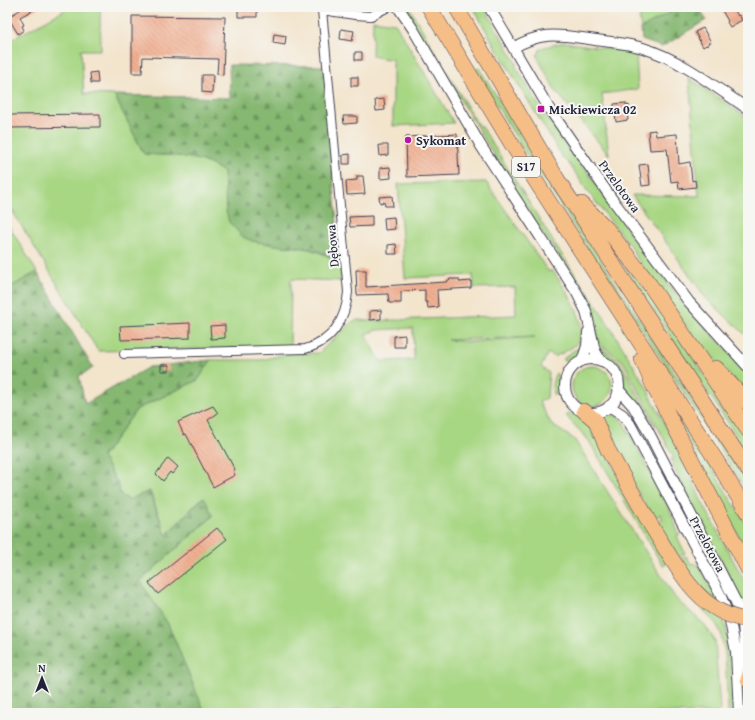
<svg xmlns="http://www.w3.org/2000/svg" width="755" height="720" font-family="'Gentium Book Plus',serif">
<defs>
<pattern id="forest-firs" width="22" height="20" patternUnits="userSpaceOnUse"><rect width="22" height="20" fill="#86b872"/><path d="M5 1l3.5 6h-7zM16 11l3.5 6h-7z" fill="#6d955f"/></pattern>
<pattern id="building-back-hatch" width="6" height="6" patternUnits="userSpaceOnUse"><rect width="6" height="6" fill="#f1b092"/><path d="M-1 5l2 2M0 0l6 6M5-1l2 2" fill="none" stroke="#ce977f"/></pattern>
</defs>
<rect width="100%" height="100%" fill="#f6f6f2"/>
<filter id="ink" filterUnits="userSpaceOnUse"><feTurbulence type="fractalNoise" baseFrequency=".025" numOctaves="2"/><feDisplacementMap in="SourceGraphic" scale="8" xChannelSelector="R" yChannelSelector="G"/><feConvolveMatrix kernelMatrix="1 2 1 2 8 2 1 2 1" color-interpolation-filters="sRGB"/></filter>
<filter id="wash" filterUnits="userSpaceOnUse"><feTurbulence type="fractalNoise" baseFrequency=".012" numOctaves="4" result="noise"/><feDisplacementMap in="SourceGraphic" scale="16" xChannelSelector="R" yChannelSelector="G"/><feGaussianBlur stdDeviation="0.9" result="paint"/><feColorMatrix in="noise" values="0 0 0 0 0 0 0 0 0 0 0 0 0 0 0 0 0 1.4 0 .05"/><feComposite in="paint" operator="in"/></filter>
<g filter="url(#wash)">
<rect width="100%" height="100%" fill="#f3e4cc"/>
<path fill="#a8d784" stroke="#657c60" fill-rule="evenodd" d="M70,7H100L101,50H81L84,94L114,95L144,154C174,156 198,154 224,172L225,183L281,246C307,247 317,250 340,262L342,281L291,279L290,347L98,351L7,202V42Z
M403,7H409L478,125L482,127L556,246L603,315L644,383L687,467L700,498L748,588V627C733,567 691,517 671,459L674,458L623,361L598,343L595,320L584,293L538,226Z
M473,7H484L517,64L515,65L547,119L550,118L571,152L578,158L639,245L681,300L711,334L748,371V395L693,336L633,253L634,251L588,192L570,165L563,158L493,43Z
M638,7H679L641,29Z
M373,20L395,23L454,123L393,126V60L372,56Z
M564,42L636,53L638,89L602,94L609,155L555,90L537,56L541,48Z
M479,68L567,209L745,480L748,484V494L702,420L593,256L527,155L475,70Z
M689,78L744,115L748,139V337L706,298L632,195L699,196Z
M486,182L548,271H553C563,286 591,323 578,342C574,348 565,350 560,355L558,354L556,357L548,353L541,367L549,373L547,398L539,402L552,425L574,439L676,599L705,625L715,641L720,710L717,713H205L168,624L140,581L213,516L203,497L166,535L150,491L129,500L120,494L118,484L102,457L137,409L198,380L211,360H261L287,354L319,353L352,322L358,320L371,321L516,315L515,287L474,288L473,275L405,278L398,184ZM413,328L414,360L380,361L366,334L376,330ZM535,337L469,342L448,340Z
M7,223L37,272L7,289Z
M602,232L631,269L735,419L748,439V453Z
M600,347L620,362L655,426L647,417L635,399L626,391L620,369L613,362L601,353L598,348Z
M583,348C578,357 574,362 563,360C567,354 576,348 583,348Z
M572 386a20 20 0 1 1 40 0a20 20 0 1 1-40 0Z
M556,373C562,381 561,389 554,396C551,390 552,379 556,373Z
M658,382L748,527V554Z
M573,413L588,420L667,564L663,566L589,441C582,431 572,425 566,415Z
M607,414H613L622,420L669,507L679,535L677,536L685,553L678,558L658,524L662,519L661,514L653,518L606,437L603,421Z
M686,556L691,564L695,563L699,566L714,593L726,627L735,713H728V707L725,654L721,633L716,624L703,610L695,580L680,559Z"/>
<path fill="url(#forest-firs)" stroke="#546d56" d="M679,7H699L706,20L662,47L642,40L641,29Z
M229,65L324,66L340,262L318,251L303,247L281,246L252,241L243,237L229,222L226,211L224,172C198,154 174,156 144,154L114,95L230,98Z
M37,272L93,368L79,376L85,404L149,367L211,360L198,380L137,409L102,457L118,484L120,494L128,500L149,491L166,535L204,497L213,516L140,581L168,624L205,713H7V289Z"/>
<g id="blocks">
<path fill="url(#building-back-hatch)" d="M25,7H39L20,17L24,25L22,26L24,30L18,34L8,17Z
M238,7H257V17H238Z
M720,7H733L738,16L739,15L742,20L730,27L727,22L728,21Z
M132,16L225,17L223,75L217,74L218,59L143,57L142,73H132Z
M703,28L711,42L708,43V46L706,45L703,47L695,32Z
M341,29L354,31L352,41L340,39Z
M274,34L286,36L285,45L273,43Z
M355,52H362V60H355Z
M97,72L98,83H91L90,73Z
M202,75H213L212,93L202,92Z
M351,77H358V86H351Z
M384,99L385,110L376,111L375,100Z
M626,103V106L629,105L630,111H627L628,120L616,122L615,113H611L610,108H614V104Z
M100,114V127L7,128V115Z
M343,116H357V123L344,124Z
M655,130L656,136L677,134L679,164L690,162L692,181L695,180L696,187L679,189L678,181L671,182L667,149L650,150L648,131Z
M457,134L459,175L407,177L406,137Z
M379,145H388V155L380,156Z
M350,154V164H343V155Z
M648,164L650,185L642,186L639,165Z
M390,167L391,178L380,179V168Z
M357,176H363L365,194L347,195L346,181L357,180Z
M392,196L393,206H385L384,202L380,203L379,197Z
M372,216V226L350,227L349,217Z
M394,217L395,229L385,230L384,218Z
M396,244L397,254H388V245Z
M356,270H366V287L446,282L450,279H459V282L471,281V288L437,290L438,307L428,308L427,302H425V290L404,291L401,292V303H389L388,294L357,295Z
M381,310V319L370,320V311Z
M190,323V338L121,340L120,326Z
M225,325V338L211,339L210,326Z
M405,335V347H394V336Z
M161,365H169V371H161Z
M213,406L218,413L208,420L235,470L233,471L235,475L213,487L186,434L184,435L178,422Z
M168,458L178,467L172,474L170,472L163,481L156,474Z
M217,528L227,539L158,594L149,583Z"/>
</g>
</g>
<g filter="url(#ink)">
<use href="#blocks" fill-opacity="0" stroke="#413f51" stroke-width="1"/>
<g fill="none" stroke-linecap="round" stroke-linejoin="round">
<defs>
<path id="minor" d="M124,354L305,349C332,342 346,319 348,292L322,10L355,15L371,16L388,7"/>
<path id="tertiary" d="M398,7L413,29L481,146L577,293L586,311L595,351L601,361
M489,7L550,110L612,199L689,302L748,367
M513,48C542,31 558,35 589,39C607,42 626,43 643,48C682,60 715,87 748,109
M565 386a27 27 0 1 1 54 0a27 27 0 1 1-54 0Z
M582,361L587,346L588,332
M618,389L633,406L648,431L736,602L743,625L748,681
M609,406L623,415L630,424L720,594L730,621L736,652L739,713"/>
<path id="motorway" d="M429,7L513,146L716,460L748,513
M456,7L559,182L748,470
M582,204L607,229L650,285L748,430
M642,359L653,385L748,569
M716,368L748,403
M584,411L595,420L608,450L652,527
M748,679V680"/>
</defs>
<use href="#minor" stroke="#413f51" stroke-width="10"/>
<use href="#tertiary" stroke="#413f51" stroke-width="12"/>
<use href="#motorway" stroke="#413f51" stroke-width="16"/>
<use href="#minor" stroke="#fff" stroke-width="8"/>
<use href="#tertiary" stroke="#fff" stroke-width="10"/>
<use href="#motorway" stroke="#f6be87" stroke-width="15"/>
<defs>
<path id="motorway-bridge" d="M652,527C676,565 698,614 748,620"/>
</defs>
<use href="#motorway-bridge" stroke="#413f51" stroke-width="16" stroke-linecap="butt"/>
<use href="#motorway-bridge" stroke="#f6be87" stroke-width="15"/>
</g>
</g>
<g fill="#b5179e" stroke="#f6f6f2" stroke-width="1.5">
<rect x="537" y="105" width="8" height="8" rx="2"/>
<circle cx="408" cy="140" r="4"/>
</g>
<g text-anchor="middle" stroke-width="4" stroke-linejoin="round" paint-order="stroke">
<rect fill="#f6f6f2" stroke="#626272" stroke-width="1" x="512" y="157" width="28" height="20" rx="3"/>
<g font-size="12" font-weight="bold" fill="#22223b">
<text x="526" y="171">S17</text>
</g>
<g font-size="13" font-weight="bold" fill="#22223b" stroke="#f6f6f2" text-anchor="start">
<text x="549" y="114">Mickiewicza 02</text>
<text x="416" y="145">Sykomat</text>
</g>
<g font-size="13" fill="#22223b" stroke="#f6f6f2">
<text transform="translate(620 186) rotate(54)" y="5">Przelotowa</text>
<text transform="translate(332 246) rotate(-95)" y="5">Dębowa</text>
<text transform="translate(708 544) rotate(62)" y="5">Przelotowa</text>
</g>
</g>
<rect width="755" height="720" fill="none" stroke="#f6f6f2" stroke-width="24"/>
<g transform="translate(42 678)" stroke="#f6f6f2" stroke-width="3" paint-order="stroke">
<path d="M0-3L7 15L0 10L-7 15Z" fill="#22223b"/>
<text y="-6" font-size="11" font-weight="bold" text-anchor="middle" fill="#22223b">N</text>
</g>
</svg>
